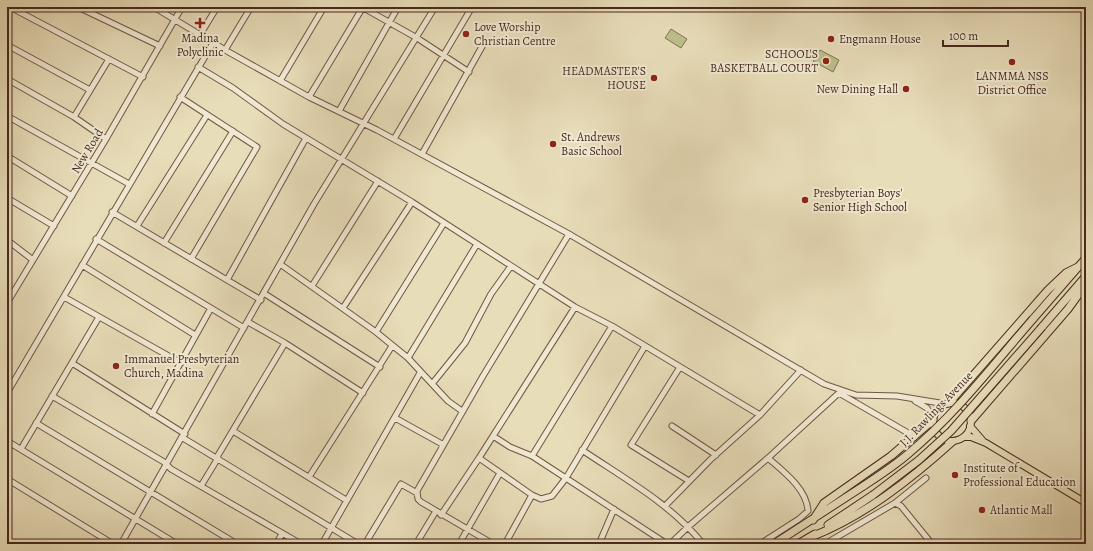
<svg xmlns="http://www.w3.org/2000/svg" width="1093" height="551" font-family="Alegreya,serif">
<rect width="100%" height="100%" fill="#e8ddb9"/>
<filter id="stains"><feTurbulence type="fractalNoise" baseFrequency=".005" numOctaves="4"/><feColorMatrix values="0 0 0 0 .2 0 0 0 0 .09 0 0 0 0 .02 0 0 0 .5 -.17"/></filter>
<radialGradient id="worn" r=".72"><stop offset=".6" stop-color="#630" stop-opacity="0"/><stop offset="1" stop-color="#630" stop-opacity=".3"/></radialGradient>
<path fill="#bcbf8b" stroke="#827454" d="M671,29L687,39L681,48L665,38Z
M820,50L839,60L833,72L813,61Z"/>
<g fill="none" stroke-linecap="round" stroke-linejoin="round">
<defs>
<path id="minor" d="M10,7L143,77
M78,7L160,46
M154,7L225,50L309,97L377,130L569,234L824,384L856,395L897,396L946,404
M362,7L417,38L469,72
M200,35L217,7
M7,45L90,90
M225,50L251,7
M198,67L233,88L283,124L412,202L575,307L612,326L760,415
M7,79L74,117L106,139
M280,81L324,7
M180,97L257,147L191,259
M309,97L363,7
M339,111L398,7
M7,116L129,184
M74,117L109,59
M394,139L472,7
M422,154L484,43
M7,156L72,196
M7,198L54,226
M112,212L261,300
M137,226L207,115
M96,239L244,328
M7,240L33,260
M164,243L233,131
M280,264L376,332L408,358L448,401L462,411
M82,265L195,335
M227,280L306,138
M312,286L378,181
M265,294L380,367
M64,297L181,363
M7,303L106,139L182,7
M343,308L412,202
M248,322L285,343L363,393
M376,332L444,223
M408,358L477,244
M72,363L185,434
M680,367L631,445L689,481
M432,384L465,343L491,294L511,266
M7,393L213,43
M839,393L915,437
M52,396L164,462L171,469L301,544
M915,401L927,408L933,418
M152,414L211,308
M395,418L442,444
M36,423L237,544
M672,426L716,455
M233,431L346,500
M493,436L510,447L532,456L667,544
M183,438L358,544
M7,441L177,544
M21,449L99,317
M582,450C625,479 671,504 703,544
M532,456L612,326
M217,457L285,343
M309,477L392,346
M7,479L113,544
M201,486L218,458
M532,495L479,458L575,307
M895,503L901,506L932,544
M665,506L710,460L760,415L801,370
M441,515L479,458
M121,544L314,204L435,7
M276,544L282,534
M322,544L420,373
M365,544L401,484L417,493
M416,544L436,511
M459,544L500,473
M493,544L421,502L418,499L417,491L483,376L569,234
M505,544L532,495L541,499L552,496L566,478L645,346
M599,544L614,509
M670,544L689,526L768,458L841,391
M760,544L799,519L808,511C807,489 783,471 768,458
M825,544L895,503L926,478"/>
<path id="major" d="M933 422a19 19 0 1 1 38 0a19 19 0 1 1-38 0Z
M970,426L983,441
M964,437H971L986,443L1086,503"/>
<path id="highway" d="M1033,319L1086,258
M1042,327L1086,276
M949,403L1048,290L1066,273L1078,267
M971,421L1068,309L1086,284
M813,520L824,503L891,456L933,420
M828,525L873,495
M811,537C864,516 910,480 952,442
M774,544L865,485
M798,544L815,534"/>
</defs>
<use href="#minor" stroke="#6f5645" stroke-width="7"/>
<use href="#major" stroke="#47291e" stroke-width="8"/>
<use href="#highway" stroke="#47291e" stroke-width="9"/>
<use href="#minor" stroke="#f0e9d2" stroke-width="5"/>
<use href="#major" stroke="#e8ddb9" stroke-width="6"/>
<use href="#highway" stroke="#e8ddb9" stroke-width="7"/>
<defs>
<path id="highway-bridge" d="M865,485C880,475 894,466 908,454C955,415 993,365 1033,319
M873,495L919,460L951,431L1042,327"/>
</defs>
<use href="#highway-bridge" stroke="#47291e" stroke-width="9" stroke-linecap="butt"/>
<use href="#highway-bridge" stroke="#e8ddb9" stroke-width="7"/>
</g>
<g fill="#8f2418" stroke="#f0e9d2" stroke-width="1.5">
<path d="M198 17h4v4h4v4h-4v4h-4v-4h-4v-4h4z"/>
<circle cx="466" cy="34" r="4"/>
<circle cx="831" cy="39" r="4"/>
<circle cx="826" cy="61" r="4"/>
<circle cx="1012" cy="62" r="4"/>
<circle cx="654" cy="78" r="4"/>
<circle cx="906" cy="89" r="4"/>
<circle cx="553" cy="144" r="4"/>
<circle cx="805" cy="200" r="4"/>
<circle cx="116" cy="366" r="4"/>
<circle cx="955" cy="475" r="4"/>
<circle cx="982" cy="510" r="4"/>
</g>
<g text-anchor="middle" stroke-width="4" stroke-linejoin="round" paint-order="stroke">
<g font-size="12" fill="#47291e" stroke="#f0e9d2" text-anchor="start">
<text x="474" y="31">Love Worship<tspan x="474" dy="14">Christian Centre</tspan></text>
<text x="200" y="42" text-anchor="middle">Madina<tspan x="200" dy="14">Polyclinic</tspan></text>
<text x="839" y="43">Engmann House</text>
<text x="818" y="58" text-anchor="end">SCHOOL'S<tspan x="818" dy="14">BASKETBALL COURT</tspan></text>
<text x="646" y="75" text-anchor="end">HEADMASTER'S<tspan x="646" dy="14">HOUSE</tspan></text>
<text x="1012" y="80" text-anchor="middle">LANMMA NSS<tspan x="1012" dy="14">District Office</tspan></text>
<text x="898" y="93" text-anchor="end">New Dining Hall</text>
<text x="561" y="141">St. Andrews<tspan x="561" dy="14">Basic School</tspan></text>
<text x="813" y="197">Presbyterian Boys'<tspan x="813" dy="14">Senior High School</tspan></text>
<text x="124" y="363">Immanuel Presbyterian<tspan x="124" dy="14">Church, Madina</tspan></text>
<text x="963" y="472">Institute of<tspan x="963" dy="14">Professional Education</tspan></text>
<text x="990" y="514">Atlantic Mall</text>
</g>
<g font-size="12" fill="#47291e" stroke="#f0e9d2">
<text transform="translate(87 151) rotate(-59)" y="4">New Road</text>
<text transform="translate(936 409) rotate(-46)" y="4">J.J. Rawlings Avenue</text>
</g>
</g>
<rect width="1093" height="551" fill="none" stroke="#e8ddb9" stroke-width="24"/>
<rect x="8" y="8" width="1077" height="535" fill="none" stroke="#47291e" stroke-width="2"/>
<rect x="12" y="12" width="1069" height="527" fill="none" stroke="#47291e"/>
<path d="M943 40v6h65v-6" fill="none" stroke="#47291e" stroke-width="2"/>
<text x="949" y="40" font-size="12" fill="#47291e" stroke="#f0e9d2" stroke-width="3" paint-order="stroke">100 m</text>
<rect width="100%" height="100%" filter="url(#stains)"/>
<rect width="100%" height="100%" fill="url(#worn)"/>
</svg>
